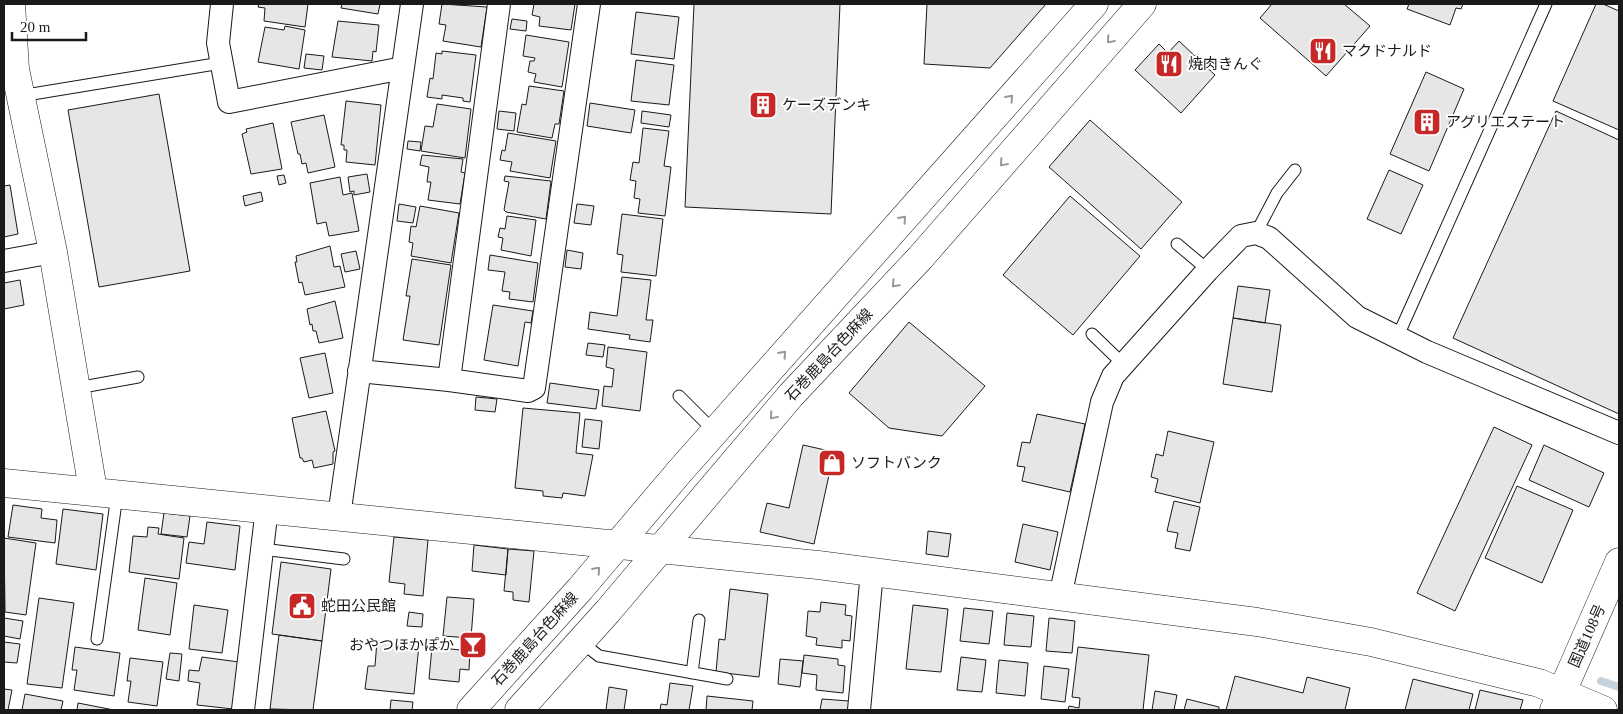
<svg xmlns="http://www.w3.org/2000/svg" width="1623" height="714" font-family="'Times New Roman','Noto Sans JP',serif">
<rect width="100%" height="100%" fill="#fff"/>
<g fill="none" stroke-linecap="round" stroke-linejoin="round">
<path stroke="#c6d2dc" stroke-width="8" d="M1601,681L1619,687"/>
</g>
<path fill="#e6e6e6" stroke="#1a1a1a" d="M259,4H308L305,27L264,21L265,8L258,7Z
M342,4H380L378,14L341,8Z
M442,4L487,7L481,47L443,41L446,25L439,24Z
M534,4H575L571,30L539,26L540,17L532,15Z
M694,4H840L831,214L685,207Z
M927,4H1046L990,68L924,64Z
M1272,4H1344L1370,26L1326,76L1260,18Z
M1409,4H1463L1461,9L1456,8L1450,25L1407,9Z
M1596,4H1603L1619,11V130L1553,101Z
M636,12L679,17L674,59L631,54Z
M512,19L527,21L526,31L510,29Z
M338,21L379,25L376,52L373,51L372,61L332,57Z
M285,26L305,30L299,69L258,62L265,27L284,30Z
M526,35L569,42L562,87L534,82L536,74L528,72L530,61H534L535,58L523,56Z
M1179,41L1215,75L1181,113L1135,70L1159,44L1168,53Z
M442,51L476,55L470,102L463,101V98L442,95V99L427,97L430,78L433,79L436,53L442,54Z
M306,54L324,56L322,70L304,68Z
M636,60L674,65L669,105L631,101Z
M1426,72L1464,89L1429,171L1390,154Z
M529,86L564,91L559,124H555L552,138L517,132L522,104L526,105Z
M159,94L190,271L99,287L68,110Z
M346,101L381,105L375,165L346,162L347,150H344V145H341Z
M590,103L635,110L631,133L587,126Z
M437,104L471,109L465,158L421,151L425,126L433,127Z
M499,111L516,113L514,131L497,129Z
M642,111L671,115L669,127L641,123Z
M1556,111L1619,140V414L1453,338Z
M324,115L335,167L308,173L306,163L302,164L300,154H298L291,122Z
M1090,120L1182,202L1141,249L1049,167Z
M273,123L282,169L251,174L242,134L247,132L246,129Z
M643,128L669,131L664,166L671,167L665,216L638,213L640,199L634,198L636,181L630,180L633,162L639,163Z
M508,133L556,141L550,178L510,171L512,162L500,160L502,150L505,151Z
M408,141L421,142L420,151L407,149Z
M422,155L463,159L461,172L465,173L460,204L428,200L431,182H427L429,167L420,165Z
M1389,170L1423,185L1401,234L1367,219Z
M367,174L370,192L354,195V191L350,192L348,177Z
M284,175L286,183L279,185L277,176Z
M505,176L551,181L546,219L506,212L504,210L509,182L504,181Z
M340,177L343,195L352,193L359,231L329,236L326,222L317,224L310,183Z
M10,185L18,234L4,237V186Z
M261,192L263,201L245,206L243,196Z
M1070,196L1140,256L1073,335L1003,275Z
M399,204L416,207L413,223L397,221Z
M577,204L594,206L591,225L574,223Z
M420,206L459,213L451,263L411,256L413,243L409,242L411,226L416,227Z
M622,214L663,219L656,276L621,272L623,255L617,254Z
M507,216L536,220L531,256L501,250L503,238L498,237L500,228L505,229Z
M330,246L334,267L340,266L345,287L305,295L302,282L299,283L295,262H297L296,256Z
M567,250L583,253L581,269L565,267Z
M356,251L360,269L345,272L341,254Z
M490,255L538,263L533,302L509,299L510,292L502,291L505,272L488,270Z
M412,259L451,265L439,345L403,340L410,296H406Z
M622,277L651,280L646,320H653L650,342L629,339L630,335L588,329L590,312L617,316Z
M20,280L24,305L4,309V283Z
M1238,286L1270,290L1265,323L1233,318Z
M335,301L343,338L319,343L316,331H313L312,324L310,325L307,309Z
M493,305L533,311L531,323L525,322L518,366L484,360Z
M1233,318L1281,325L1272,392L1223,384Z
M909,322L985,386L942,436L889,428L849,393Z
M588,343L605,345L603,357L586,355Z
M608,347L647,352L640,411L602,406L604,386L612,387L614,369L606,367Z
M325,353L333,393L309,398L300,358Z
M550,383L599,390L596,409L547,403Z
M476,397L497,399L495,412L475,410Z
M523,408L580,413L576,453L593,455L585,496L563,493L562,498L543,496V491L515,488Z
M326,411L335,451L333,452V464L314,468L312,460L304,462L302,458H300L292,418Z
M1037,414L1085,424L1070,492L1022,481L1025,467L1017,466L1022,442L1030,443Z
M585,419L602,421L599,449L582,447Z
M1494,427L1532,445L1455,611L1417,593Z
M1168,431L1214,442L1200,503L1155,492L1158,479L1151,477L1156,454L1163,456Z
M803,445L834,452L814,544L760,532L767,503L789,508Z
M1544,445L1604,473L1589,507L1529,480Z
M1517,486L1573,510L1542,583L1485,558Z
M1174,501L1200,507L1190,551L1175,548L1178,533L1167,531Z
M13,505L42,509L41,518L57,520L55,543L8,537Z
M63,509L103,514L96,570L56,564Z
M164,513L190,516L187,537L161,534Z
M207,522L240,526L235,570L186,563L189,542L204,544Z
M1023,524L1058,532L1050,570L1015,562Z
M148,527L159,528L158,534L184,538L179,579L129,572L133,536L147,537Z
M928,531L951,534L948,557L926,554Z
M394,537L428,540L423,596L404,594L405,584L389,582Z
M4,538L36,543L26,615L5,612Z
M474,545L508,549L506,575L472,571Z
M508,549L534,551L529,602L513,600V592L504,591Z
M281,562L331,569L322,641L272,634Z
M145,578L177,583L170,635L138,630Z
M730,589L768,594L759,677L716,672L719,639L725,640Z
M447,597L474,599L471,638L443,636Z
M39,598L74,603L62,688L27,684Z
M821,602L846,605L845,615L852,616L850,641L842,640V648L816,645L817,638L806,636L808,611L820,612Z
M194,605L228,610L222,653L189,649Z
M913,605L948,609L941,672L906,669Z
M964,608L993,611L989,644L960,641Z
M409,612L423,614L422,627L407,626Z
M1007,613L1034,616L1031,647L1004,645Z
M4,618L23,621L20,639L4,636Z
M1049,618L1075,621L1072,653L1046,651Z
M279,635L322,641L313,710L270,709Z
M377,641L419,645L414,694L365,689L368,666H375Z
M4,642L20,644L17,663L4,662Z
M75,647L120,653L114,696L74,690L77,670H72Z
M432,647L470,651L469,670L460,669L459,682L429,679Z
M1078,647L1149,655L1143,710H1068L1069,706L1079,708L1080,698L1072,697Z
M170,653L182,654L179,681L166,679Z
M804,655L838,659V665L845,666L843,693L816,690L817,675L802,673Z
M202,657L239,662L233,709L197,705L200,683L188,681L189,670L199,671Z
M961,657L986,660L982,692L957,690Z
M130,658L163,662L157,706L128,702L131,681H127Z
M780,659L803,661L800,687L778,684Z
M999,660L1028,663L1025,696L996,693Z
M1044,666L1069,669L1065,702L1041,699Z
M1235,676L1303,693L1307,677L1350,688L1345,710H1226Z
M1413,679L1473,694L1469,710H1405Z
M670,683L693,686L689,710H660L661,704L667,705Z
M609,687L627,690L624,710H606Z
M4,689L12,690L8,710H4Z
M1480,690L1523,700L1520,710H1475Z
M1155,691L1177,695L1174,710H1152Z
M25,694L63,701L61,710H22Z
M707,696L753,701L752,710H706Z
M822,699L849,701L848,710H820Z
M1187,699L1219,707V710H1184Z
M391,700L413,702L412,710H390Z
M78,703L114,710H77Z"/>
<g fill="none" stroke-linecap="round" stroke-linejoin="round">
<defs>
<path id="service" d="M20,96L221,63
M1256,233L1277,193L1295,170
M1177,244L1208,270
M1092,334L1123,364
M1397,338L1546,4
M77,388L138,377
M679,396L714,431
M262,549L344,559
M97,639L117,495
M581,642L599,656L727,679
M692,673L699,620"/>
<path id="minor" d="M222,4L218,43L229,102L403,68
M499,4L449,380L528,391L534,388L589,4
M4,261L53,252
M359,371L449,380
M339,516L412,4
M1060,597L1102,402L1113,376L1208,270L1241,236L1256,233L1269,238L1357,317L1427,352L1619,433
M243,710L267,508
M859,710L872,572"/>
<path id="tertiary" d="M11,4L15,69L53,252L93,490
M4,483L818,565L1257,622L1371,642L1539,683L1603,710"/>
<path id="primary" d="M471,710L580,589L680,471L1094,4
M519,710L608,611L791,395L920,258L1142,4"/>
<path id="trunk" d="M1554,710L1619,562"/>
</defs>
<use href="#service" stroke="#1a1a1a" stroke-width="13"/>
<use href="#minor" stroke="#1a1a1a" stroke-width="24"/>
<use href="#tertiary" stroke="#1a1a1a" stroke-width="29"/>
<use href="#primary" stroke="#1a1a1a" stroke-width="29"/>
<use href="#trunk" stroke="#1a1a1a" stroke-width="29"/>
<use href="#service" stroke="#fff" stroke-width="11"/>
<use href="#minor" stroke="#fff" stroke-width="22"/>
<use href="#tertiary" stroke="#fff" stroke-width="28"/>
<use href="#primary" stroke="#fff" stroke-width="28"/>
<use href="#trunk" stroke="#fff" stroke-width="28"/>
</g>
<defs><path id="oneway-chevron" d="M-2-3.5L2.5 0L-2 3.5" fill="none" stroke-width="1.6" stroke-linecap="round" stroke-linejoin="round" transform="scale(1.25)"/></defs>
<g stroke="#989898">
<use href="#oneway-chevron" transform="translate(1110 40) rotate(131)"/>
<use href="#oneway-chevron" transform="translate(1010 98) rotate(-48)"/>
<use href="#oneway-chevron" transform="translate(1003 163) rotate(131)"/>
<use href="#oneway-chevron" transform="translate(903 219) rotate(-48)"/>
<use href="#oneway-chevron" transform="translate(895 284) rotate(133)"/>
<use href="#oneway-chevron" transform="translate(783 354) rotate(-48)"/>
<use href="#oneway-chevron" transform="translate(773 416) rotate(130)"/>
<use href="#oneway-chevron" transform="translate(597 570) rotate(-49)"/>
</g>
<defs>
<symbol id="restaurant-square" viewBox="-11 -11 22 22"><rect x="-9" y="-9" width="18" height="18" rx="4" fill="#c62828" stroke="#fff"/><path d="M-5-6h1v4h1v-4h1v4h1v-4h1v5L-1.5 .5V6h-2V.5L-5-1ZM5-6V6H3V1.5H1.5Q1.5-4 5-6Z" fill="#fff"/></symbol>
<symbol id="building-square" viewBox="-11 -11 22 22"><rect x="-9" y="-9" width="18" height="18" rx="4" fill="#c62828" stroke="#fff"/><path d="M-4-6H4V6H1V3H-1V6H-4ZM-2.5-4.3h1.7v1.8h-1.7ZM.8-4.3h1.7v1.8H.8ZM-2.5-1h1.7V.8h-1.7ZM.8-1h1.7V.8H.8Z" fill="#fff"/></symbol>
<symbol id="shop-square" viewBox="-11 -11 22 22"><rect x="-9" y="-9" width="18" height="18" rx="4" fill="#c62828" stroke="#fff"/><path d="M-5-2.5h2.3a2.7 3.5 0 0 1 5.4 0H5L5.5 6h-11ZM-1.5-2.5h3a1.5 2.3 0 0 0-3 0Z" fill="#fff"/></symbol>
<symbol id="civic-square" viewBox="-11 -11 22 22"><rect x="-9" y="-9" width="18" height="18" rx="4" fill="#c62828" stroke="#fff"/><path d="M-.6-6.5H3V-4.5H.6V-3L4-1V1h2V6H-6V1h2V-1L-.6-3ZM-1.2 2.5V6h2.4V2.5Z" fill="#fff"/></symbol>
<symbol id="bar-square" viewBox="-11 -11 22 22"><rect x="-9" y="-9" width="18" height="18" rx="4" fill="#c62828" stroke="#fff"/><path d="M-6-5H6L.8 .8V4.5H3.5V6h-7V4.5H-.8V.8Z" fill="#fff"/></symbol>
</defs>
<g fill-rule="evenodd">
<use href="#restaurant-square" x="1307" y="35" width="32" height="32"/>
<use href="#restaurant-square" x="1153" y="48" width="32" height="32"/>
<use href="#building-square" x="747" y="89" width="32" height="32"/>
<use href="#building-square" x="1411" y="106" width="32" height="32"/>
<use href="#shop-square" x="816" y="447" width="32" height="32"/>
<use href="#civic-square" x="286" y="590" width="32" height="32"/>
<use href="#bar-square" x="457" y="629" width="32" height="32"/>
</g>
<g text-anchor="middle" stroke-width="4" stroke-linejoin="round" paint-order="stroke">
<g font-size="15" fill="#1a1a1a" stroke="#fff" text-anchor="start">
<text x="1342" y="56">マクドナルド</text>
<text x="1188" y="69">焼肉きんぐ</text>
<text x="782" y="110">ケーズデンキ</text>
<text x="1446" y="127">アグリエステート</text>
<text x="851" y="468">ソフトバンク</text>
<text x="321" y="611">蛇田公民館</text>
<text x="454" y="650" text-anchor="end">おやつほかぽか</text>
</g>
<g font-size="15" fill="#1a1a1a" stroke="#fff">
<text transform="translate(829 355) rotate(-47)" y="5">石巻鹿島台色麻線</text>
<text transform="translate(1587 636) rotate(-66)" y="5">国道108号</text>
<text transform="translate(535 639) rotate(-48)" y="5">石巻鹿島台色麻線</text>
</g>
</g>
<rect width="1623" height="714" fill="none" stroke="#1a1a1a" stroke-width="10"/>
<path d="M12 32v8h74v-8" fill="none" stroke="#1a1a1a" stroke-width="2.5"/>
<text x="20" y="32" font-size="15" fill="#1a1a1a" stroke="#ffffff" stroke-width="4" paint-order="stroke">20 m</text>
</svg>
